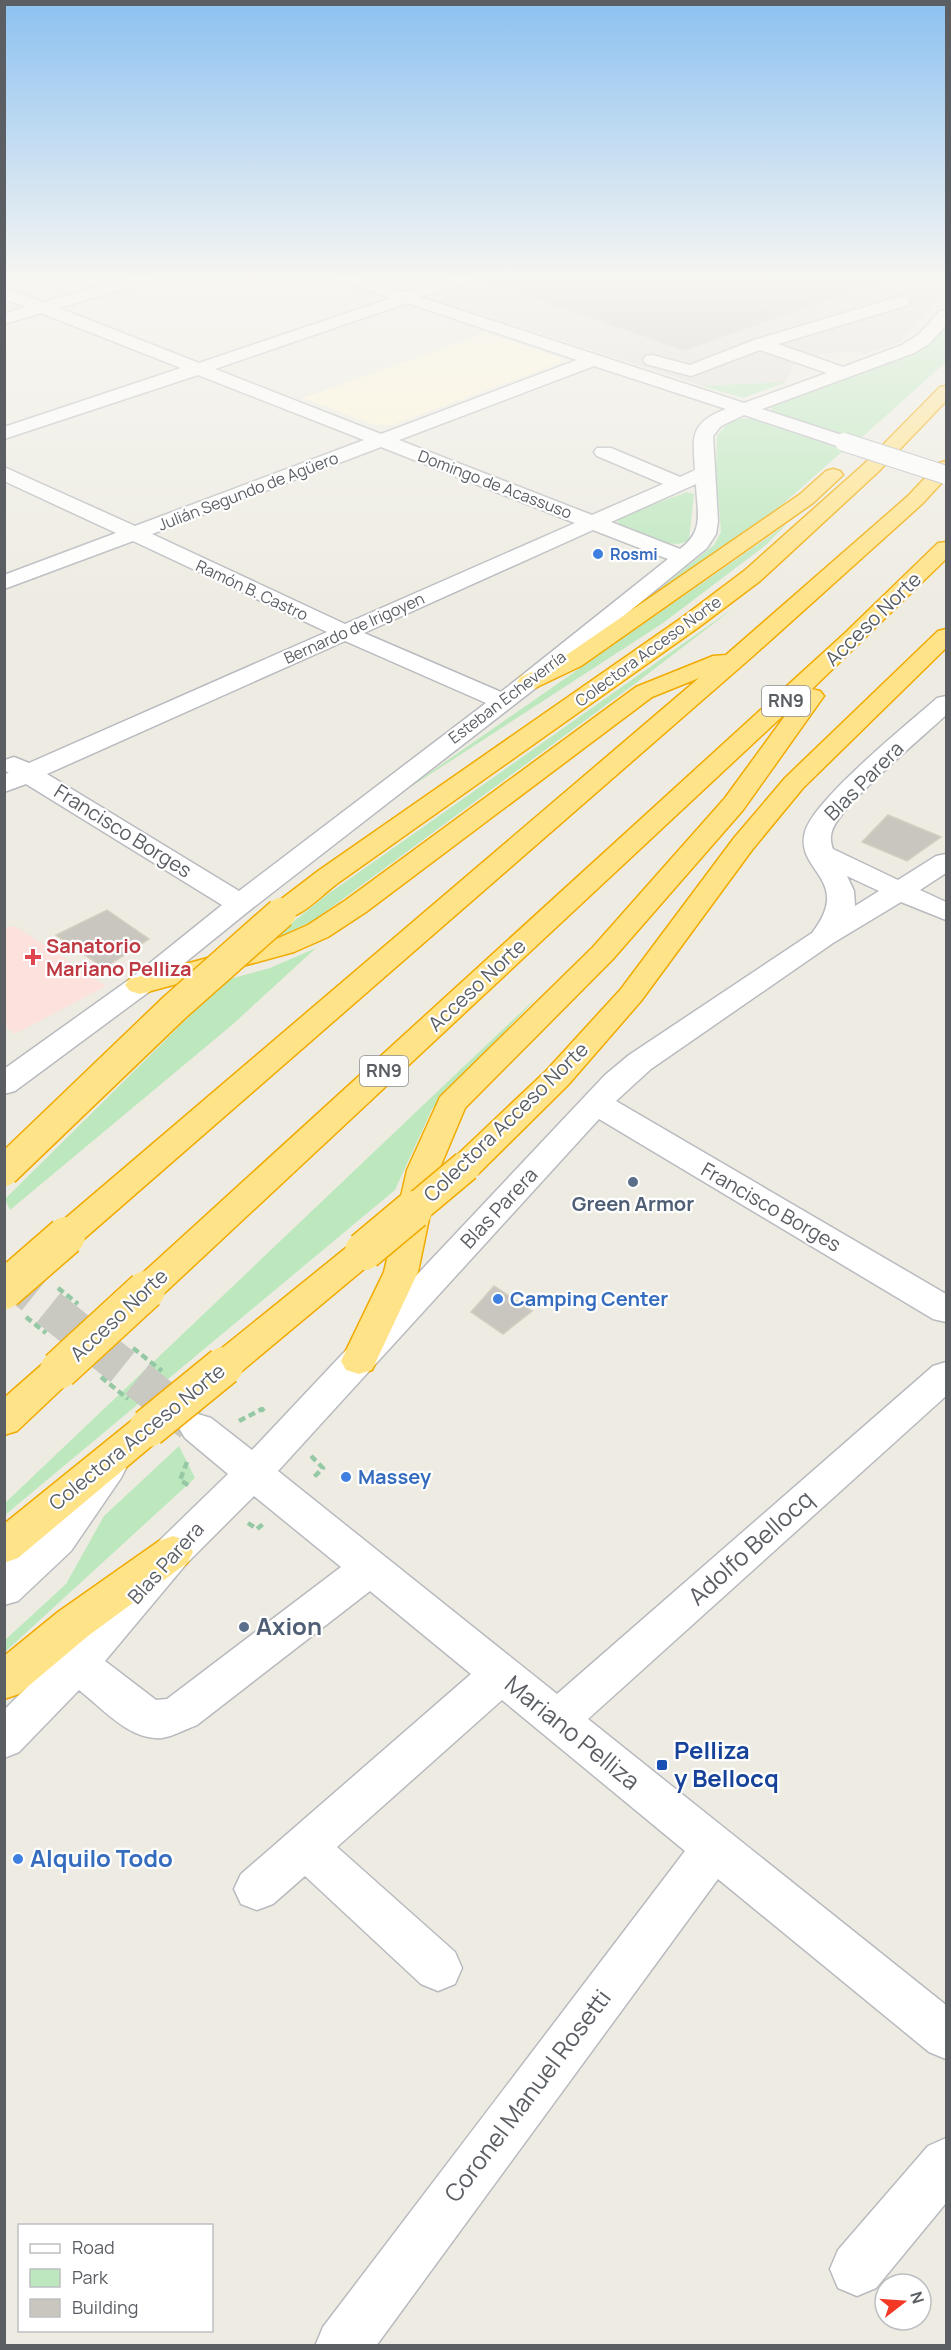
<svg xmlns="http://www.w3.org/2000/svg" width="951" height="2350" font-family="Manrope,sans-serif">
<rect width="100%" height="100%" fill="#eeece2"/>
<path fill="#fff6d7" d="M486,333L561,358L562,362L392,425H375L303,398Z"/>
<path fill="#e2dfda" d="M502,275H946V291L901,341L865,354L858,351L821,354L793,365L786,382L703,386L441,301V293Z"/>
<path fill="#fde1dd" d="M15,926L106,986L15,1034L5,1026L4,928Z"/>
<path fill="#bde8be" d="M946,325V362L861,438L851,434L845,436L772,412L771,403L916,349Z
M786,382L743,398L703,386Z
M736,418L752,419L844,450L758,526L664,592L661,588L714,545L721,532L716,468L717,436L725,426Z
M687,492L694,494L689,540C671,552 640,533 621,525L617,522L620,517Z
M787,524L766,545L663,623L389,801Z
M735,607L636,683L313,921L269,941L328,894Z
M316,948L232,1025L10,1210L5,1199L226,980L270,968Z
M539,995L432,1109L395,1190L5,1515V1503Z
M179,1446L195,1478L5,1652V1640L66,1584L104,1516Z"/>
<path fill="#c9c6bf" stroke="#d3cec0" stroke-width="1.5" d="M486,275H886V279L684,350L482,280Z
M888,815L941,837L907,861L862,842Z
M107,910L149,939L104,968L56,935Z
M494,1286L532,1311L503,1334L471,1312Z"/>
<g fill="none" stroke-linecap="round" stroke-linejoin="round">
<path stroke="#c9c9c2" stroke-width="38" stroke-dasharray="38 19" stroke-linecap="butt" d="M4,1272L192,1423"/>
<defs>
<path id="minor" d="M139,275H164L162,278L59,308L199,363L391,298L331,278L329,275H353L405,292L459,275H484L482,278L420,297L744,403L827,373L760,350L691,376L646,364L643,360L646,356L652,355L690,365L754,340L902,296L908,297L910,301L908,305L778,344L843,367L902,345L918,335L940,311L946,310V325L930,343L914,353L762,409L851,438L854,442L851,446H837L744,415L721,426L713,436L718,521L716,534L707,548L537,687L250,910L150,991L15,1091L4,1094V1069L130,979L222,905L26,784L4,792V774L9,773L4,770L5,760L14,757L29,763L327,632L133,541L4,589V575L116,533L4,481V467L135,526L364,440L198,375L4,439V427L181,368L41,313L4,324V314L26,307L4,299V288L43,302ZM407,303L577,360L381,434L215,369ZM594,366L726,409C689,423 693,437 695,470L680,477L611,448H597L594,452L597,456L663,484L592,515L399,440ZM381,447L575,523L345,624L152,534ZM696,484C697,513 705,530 680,549L611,522ZM593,530L668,559L501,692L364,633ZM345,641L486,703L239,891L47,774Z
M946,696V715C923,737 840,805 832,831C830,837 831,844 833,849L898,880L936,856L946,854V873L920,890L946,902V920L901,902L833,943L651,1069L616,1101L946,1294V1322L933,1319L599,1119L278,1471L557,1694L933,1366L946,1362V1396L588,1719L946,2005V2059L929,2052L718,1879L376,2346H315L323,2327L685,1851L502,1700L337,1847L455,1952L462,1968L455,1984L438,1991L421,1984L305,1876L273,1904L257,1910L241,1904L234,1889L241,1874L471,1674L370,1591L197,1725C186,1729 174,1736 162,1738C130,1741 102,1708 79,1690L19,1752L4,1758V1710L62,1652L159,1541L228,1474L185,1438L179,1428L185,1418L198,1414L211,1418L252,1450L605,1075L629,1055L812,933C854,879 794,871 805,832C813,800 909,723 937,698ZM847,876L879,891L855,906L854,891ZM254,1496L341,1567L167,1699L156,1700L105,1661L187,1563Z
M107,1453L121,1458L126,1468L121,1478L71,1551L18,1601L4,1605V1564L43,1529L93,1458Z
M946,2138V2203L876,2288L857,2296L838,2288L830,2269L838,2250L928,2146Z"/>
<path id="highway" d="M946,386V401L878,472L760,581L699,627L338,883C319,897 296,925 271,919L267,913L271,907L318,871L683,617L744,571L864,464L940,387Z
M946,461V478L922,504L753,656L78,1244L66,1248L54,1244L49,1236L54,1228L699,678L652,697L366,912L328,937L294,952L140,994L130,991L125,985L130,979L274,940L308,925L346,900L636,687L713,656L726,655L908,496L939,463Z
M833,469L840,471L843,475L813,503L581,666L537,687L529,689L521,687L517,682L521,677L565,656L799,495L826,471Z
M946,542V559L812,689L820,691L824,696L743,810L613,959L465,1108L439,1170L418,1272L372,1370L359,1374L346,1370L341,1361L384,1272L407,1170L440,1097L593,947L725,798L790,709L158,1299L146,1302L134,1299L128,1290L134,1281L845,633L938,543Z
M946,629V648L803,788L752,850L641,1001L568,1085L478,1174L466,1177L454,1174L450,1166L454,1158L546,1071L621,989L734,838L785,778L938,631Z
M364,1239L376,1243L381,1251L376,1259L237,1375L224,1379L211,1375L206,1366L211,1357L352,1243Z
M59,1357L72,1361L77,1370L72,1379L17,1431L4,1435V1398L46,1361Z
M148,1414L161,1418L167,1428L161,1438L18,1558L4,1563V1524L135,1418Z
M173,1536L187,1541L193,1552L187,1563L88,1636L19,1694L4,1699V1656L58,1612L159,1541Z"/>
</defs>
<use href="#minor" stroke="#b8babf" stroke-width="3"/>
<use href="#highway" stroke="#f1aa00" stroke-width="3"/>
<path stroke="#95c9a5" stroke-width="4.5" stroke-dasharray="7 4" stroke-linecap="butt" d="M58,1288L78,1304
M26,1317L46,1333
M133,1348L162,1371
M101,1377L128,1399
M239,1421L262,1409L266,1414
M311,1456L323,1468L313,1478
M187,1462L180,1480L191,1487
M248,1523L257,1529L263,1524"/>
<use href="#minor" fill="#fff" fill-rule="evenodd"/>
<use href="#highway" fill="#ffe389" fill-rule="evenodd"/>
<defs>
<path id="minor-bridge" d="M844,442L946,475"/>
<path id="highway-bridge-far1" d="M4,1171L175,1007L281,913
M411,1212L466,1166"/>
<path id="highway-bridge" d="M364,1251L413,1210
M4,1290L66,1236
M59,1370L146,1290
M148,1428L224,1366"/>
</defs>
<use href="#minor-bridge" stroke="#b8babf" stroke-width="20" stroke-linecap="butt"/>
<use href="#highway-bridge-far1" stroke="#f1aa00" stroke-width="33" stroke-linecap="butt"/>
<use href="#highway-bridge" stroke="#f1aa00" stroke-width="41" stroke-linecap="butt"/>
<use href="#minor-bridge" stroke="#fff" stroke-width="18"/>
<use href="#highway-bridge-far1" stroke="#ffe389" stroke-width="30"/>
<use href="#highway-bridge" stroke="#ffe389" stroke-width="38"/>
</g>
<linearGradient id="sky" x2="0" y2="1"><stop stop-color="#8cc1f1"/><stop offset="0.46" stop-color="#f7f6f2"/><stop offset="1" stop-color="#f7f6f2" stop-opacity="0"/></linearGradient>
<rect width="951" height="604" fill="url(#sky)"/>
<g fill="#3f7fe0" stroke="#fff" stroke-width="2">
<circle cx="598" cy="554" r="6"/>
<circle cx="498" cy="1299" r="6"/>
<circle cx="346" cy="1477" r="6"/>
<circle cx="18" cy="1859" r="6"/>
</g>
<path fill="#e0444e" stroke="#fff" stroke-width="2" d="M30 948h6v6h6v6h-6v6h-6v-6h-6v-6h6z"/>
<g fill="#5c6f8a" stroke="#fff" stroke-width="2">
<circle cx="633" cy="1182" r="6"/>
<circle cx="244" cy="1627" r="6"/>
</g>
<rect fill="#1a4fb4" stroke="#fff" stroke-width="2" x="656" y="1759" width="12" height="12" rx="3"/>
<g text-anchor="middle" stroke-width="4.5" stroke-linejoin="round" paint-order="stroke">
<g font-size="16" fill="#5b5f64" stroke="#fff">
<text transform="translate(495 484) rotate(21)" y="6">Domingo de Acassuso</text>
<text transform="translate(248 491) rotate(-21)" y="6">Julián Segundo de Agüero</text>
<text transform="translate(252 590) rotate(25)" y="6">Ramón B. Castro</text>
<text transform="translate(354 628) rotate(-24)" y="6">Bernardo de Irigoyen</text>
<text transform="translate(648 651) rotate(-36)" y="6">Colectora Acceso Norte</text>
<text transform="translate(507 697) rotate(-37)" y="6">Esteban Echeverría</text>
</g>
<g font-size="16" font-weight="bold" fill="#366cbe" stroke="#fff" text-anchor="start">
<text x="610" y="560">Rosmi</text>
</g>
<g fill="#fff" stroke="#8c8f92" stroke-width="1.5">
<rect x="762" y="686" width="48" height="30" rx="4.5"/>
<rect x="360" y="1056" width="48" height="30" rx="4.5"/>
</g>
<g font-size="18" font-weight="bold" fill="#5b5f64">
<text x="786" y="707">RN9</text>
<text x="384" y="1077">RN9</text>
</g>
<g font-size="20" fill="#5b5f64" stroke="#fff">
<text transform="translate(873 619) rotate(-44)" y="7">Acceso Norte</text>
<text transform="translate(864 781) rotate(-45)" y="7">Blas Parera</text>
<text transform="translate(123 831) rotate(32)" y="7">Francisco Borges</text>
<text transform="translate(477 985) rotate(-43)" y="7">Acceso Norte</text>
<text transform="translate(506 1122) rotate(-44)" y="7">Colectora Acceso Norte</text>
<text transform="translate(771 1207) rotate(30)" y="7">Francisco Borges</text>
<text transform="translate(499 1208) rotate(-47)" y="7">Blas Parera</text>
<text transform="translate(119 1315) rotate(-43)" y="7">Acceso Norte</text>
<text transform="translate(137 1437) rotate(-39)" y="7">Colectora Acceso Norte</text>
<text transform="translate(166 1563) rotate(-48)" y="7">Blas Parera</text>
</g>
<g font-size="20" font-weight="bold" fill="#be3a42" stroke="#fff" text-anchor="start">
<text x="46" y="953">Sanatorio<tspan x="46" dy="23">Mariano Pelliza</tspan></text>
</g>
<g font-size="20" font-weight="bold" fill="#4e5e75" stroke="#fff">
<text x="633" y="1211">Green Armor</text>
</g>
<g font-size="20" font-weight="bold" fill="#366cbe" stroke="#fff" text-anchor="start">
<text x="510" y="1306">Camping Center</text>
<text x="358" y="1484">Massey</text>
</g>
<g font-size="24" fill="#5b5f64" stroke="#fff">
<text transform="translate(751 1548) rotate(-42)" y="8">Adolfo Bellocq</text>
<text transform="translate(572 1733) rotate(39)" y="8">Mariano Pelliza</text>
<text transform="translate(528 2096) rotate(-53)" y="8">Coronel Manuel Rosetti</text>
</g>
<g font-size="24" font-weight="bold" fill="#4e5e75" stroke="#fff" text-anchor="start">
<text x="256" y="1635">Axion</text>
</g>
<g font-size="24" font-weight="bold" fill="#164399" stroke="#fff" text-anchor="start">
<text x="674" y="1759">Pelliza<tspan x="674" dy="28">y Bellocq</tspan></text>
</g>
<g font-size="24" font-weight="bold" fill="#366cbe" stroke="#fff" text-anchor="start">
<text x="30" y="1867">Alquilo Todo</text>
</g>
</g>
<rect width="951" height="2350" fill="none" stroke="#5b5f64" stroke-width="12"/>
<rect x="18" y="2224" width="195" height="108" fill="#ffffff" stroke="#bdbfc1" stroke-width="1.5"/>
<rect x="30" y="2244" width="30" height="9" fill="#ffffff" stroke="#bdbfc1" stroke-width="1.5"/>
<text x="72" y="2254" font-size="18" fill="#5b5f64">Road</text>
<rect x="30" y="2269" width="30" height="18" fill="#bde8be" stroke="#bdbfc1" stroke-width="1.5"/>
<text x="72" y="2284" font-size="18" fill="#5b5f64">Park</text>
<rect x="30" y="2299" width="30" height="18" fill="#c9c6bf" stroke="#bdbfc1" stroke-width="1.5"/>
<text x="72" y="2314" font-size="18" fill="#5b5f64">Building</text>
<g transform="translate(903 2302) rotate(73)"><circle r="28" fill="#ffffff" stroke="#bdbfc1" stroke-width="1.5"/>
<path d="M0-4.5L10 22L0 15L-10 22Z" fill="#f23824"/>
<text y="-9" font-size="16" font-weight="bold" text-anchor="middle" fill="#5b5f64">N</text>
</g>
</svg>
